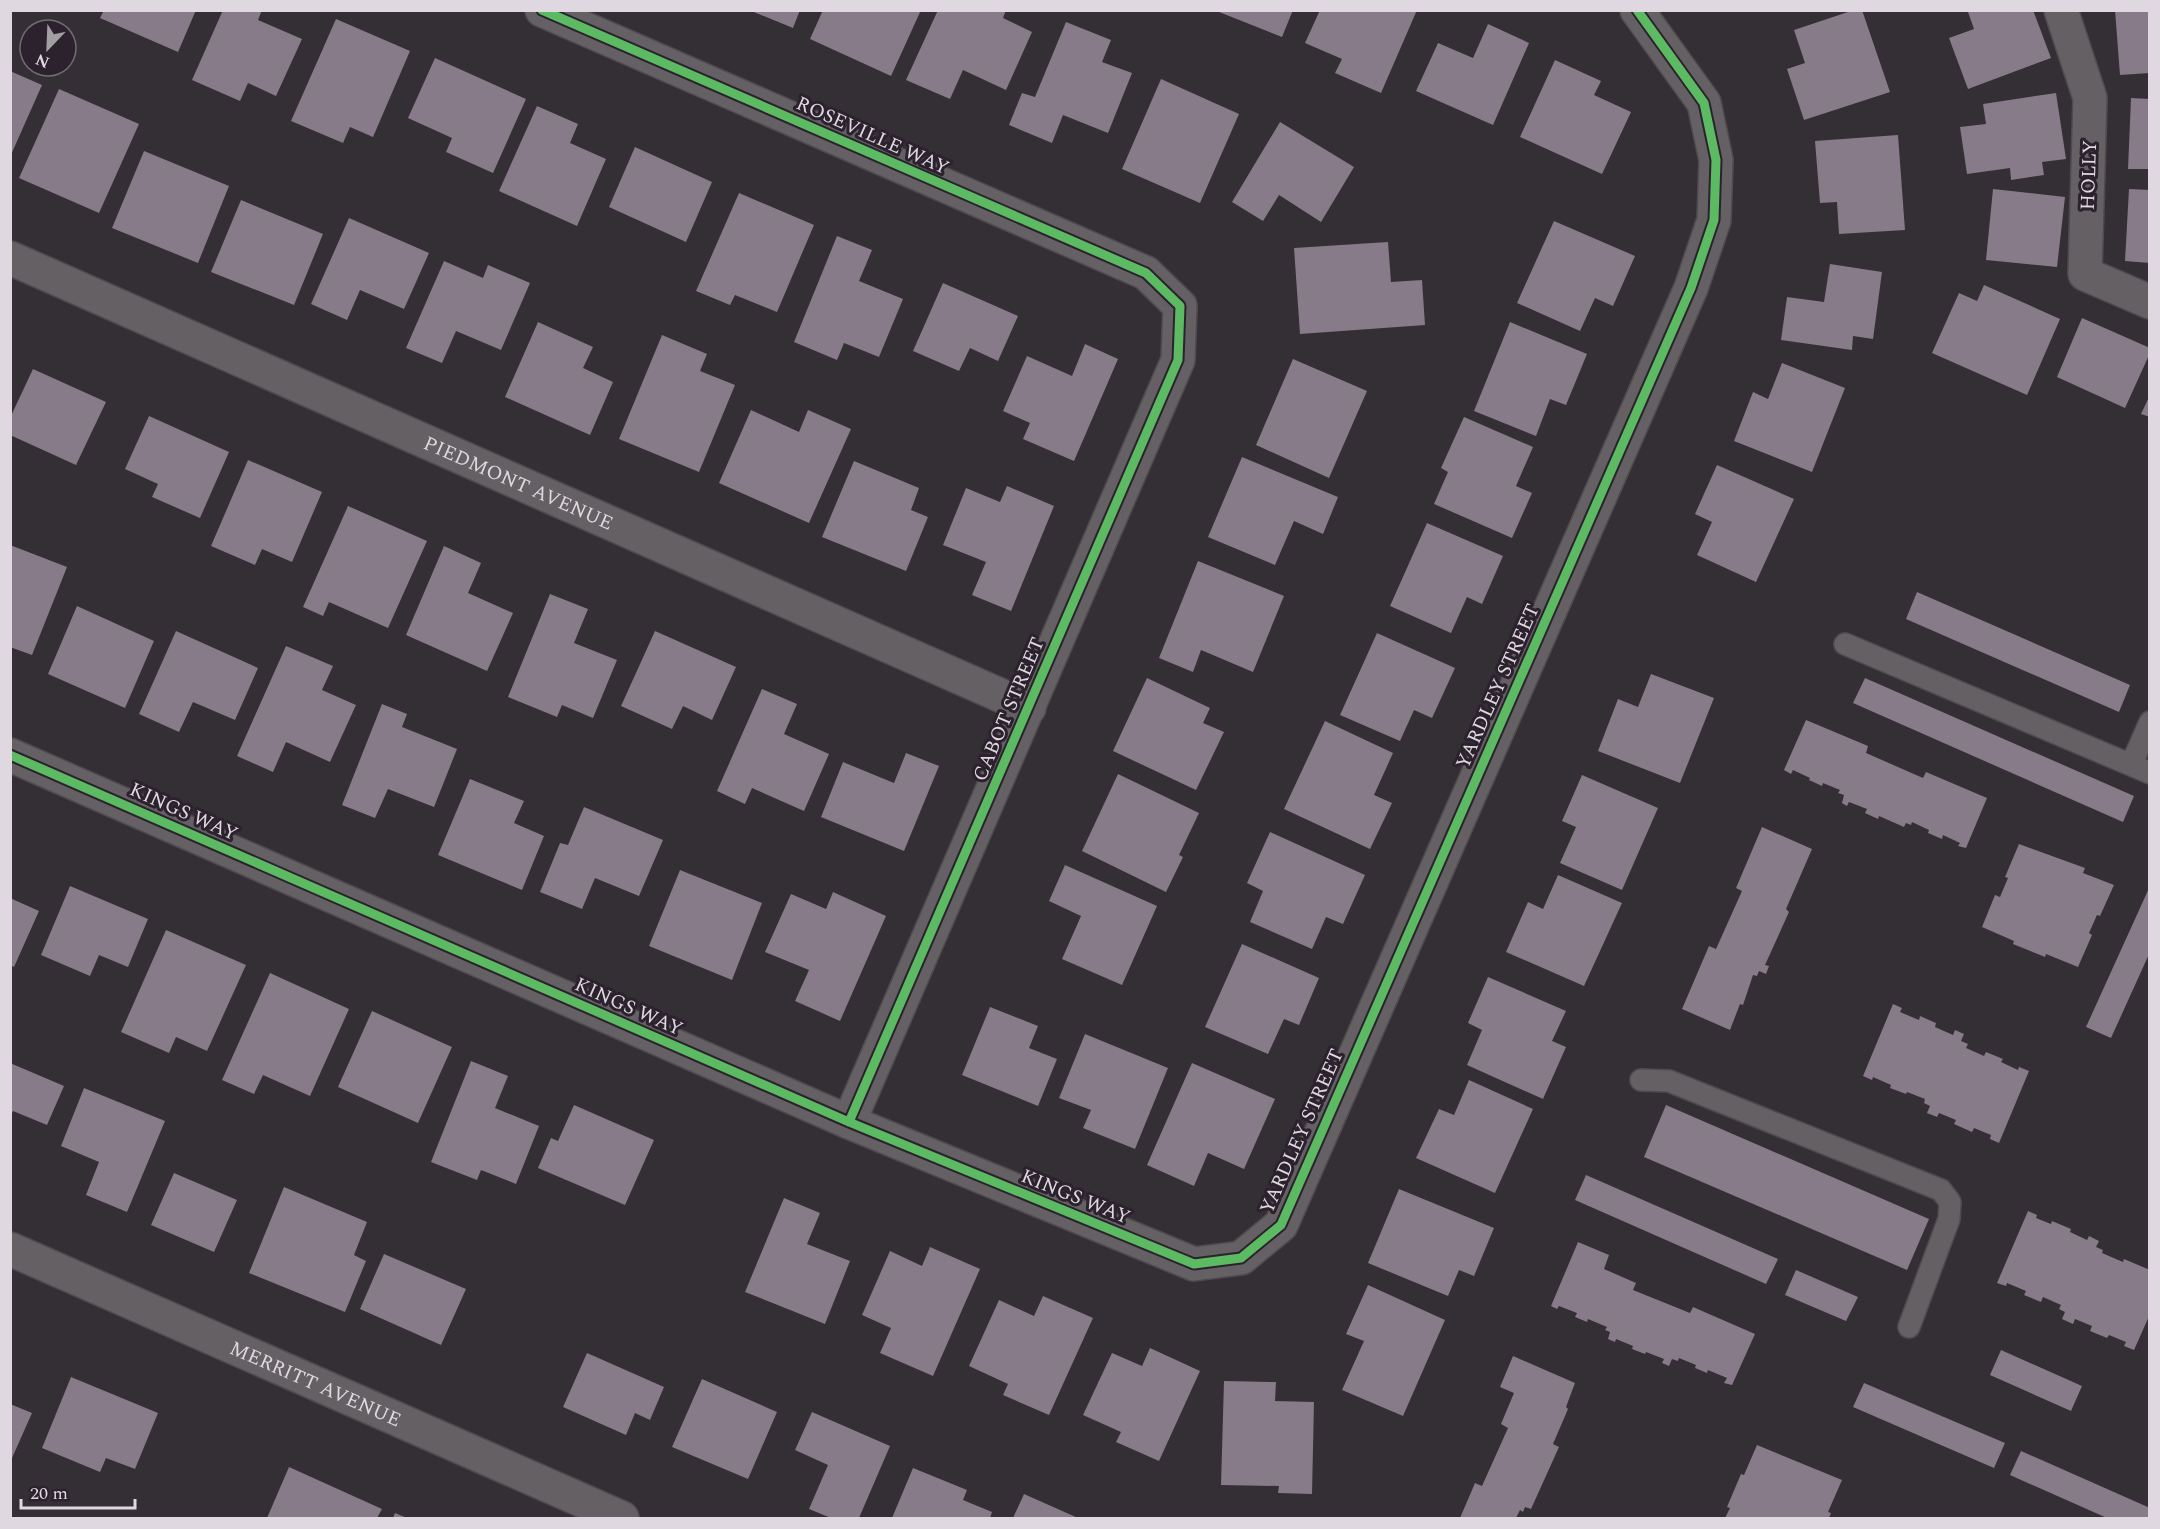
<svg xmlns="http://www.w3.org/2000/svg" width="2160" height="1529" font-family="Spectral,serif">
<rect width="100%" height="100%" fill="#342f34"/>
<path fill="#877a89" d="M104,10H196L178,52L100,18Z
M223,10H262L258,20L302,39L276,96L248,83L240,101L192,80Z
M749,10H800L793,28Z
M823,10H921L891,76L810,39Z
M938,10H1006L1003,18L1032,32L1006,90L963,70L950,99L906,80Z
M1214,10H1293L1282,37Z
M1320,10H1417L1381,93L1335,73L1342,59L1305,43Z
M1854,10H1862L1890,92L1804,120L1787,69L1805,63L1794,30Z
M1973,10H2033L2051,58L1968,89L1949,38L1974,29L1968,12Z
M2115,10H2150V73L2120,75Z
M336,19L410,51L373,137L350,127L343,143L291,121Z
M1066,22L1111,40L1102,62L1132,73L1108,133L1063,115L1052,143L1009,125L1022,93L1035,97Z
M1488,24L1529,43L1493,125L1416,91L1438,43L1473,58Z
M435,58L526,99L493,173L446,152L452,138L408,118Z
M1555,60L1601,81L1594,95L1631,112L1602,174L1520,137Z
M10,71L42,85L10,157Z
M1161,79L1239,114L1200,203L1122,169Z
M59,89L139,124L99,213L19,178Z
M2056,93L2066,159L2042,162L2044,175L2011,180L2010,168L1967,174L1960,127L1986,124L1983,104Z
M2131,98L2150,99V169H2128Z
M537,106L578,124L570,143L606,159L577,226L499,191Z
M1280,122L1354,167L1321,222L1279,195L1263,221L1232,202Z
M1898,135L1905,230L1839,234L1837,202L1820,203L1815,141Z
M635,147L712,182L686,242L609,207Z
M144,151L229,186L198,263L112,228Z
M1993,189L2065,197L2057,267L1986,260Z
M2129,189L2150,190V263L2125,261Z
M739,193L814,225L777,312L735,295L730,305L696,291Z
M241,200L323,234L294,305L211,272Z
M349,218L429,253L404,309L360,290L347,320L311,304Z
M1554,221L1635,256L1613,306L1595,298L1580,331L1517,303Z
M837,236L872,250L859,281L903,299L879,357L844,343L837,360L794,342Z
M1388,242L1391,282L1422,280L1425,325L1300,334L1294,248Z
M444,261L483,278L488,265L530,283L501,350L456,331L442,363L406,348Z
M1830,264L1882,272L1873,339L1853,336L1852,350L1781,340L1787,297L1824,302Z
M943,283L1018,316L998,361L970,348L959,371L913,351Z
M1984,285L2060,319L2027,395L1932,353L1959,293L1977,301Z
M2082,318L2150,348V353L2125,408L2057,377Z
M538,322L593,347L583,368L613,382L590,435L505,397Z
M1510,322L1587,354L1566,405L1550,399L1536,436L1474,411Z
M662,335L707,354L700,371L735,385L699,472L619,439Z
M1085,344L1118,359L1074,461L1023,439L1030,423L1003,411L1027,356L1072,376Z
M1293,359L1367,391L1329,478L1256,445Z
M1782,363L1845,388L1812,472L1734,441L1753,392L1768,399Z
M33,369L106,402L76,465L10,435V418Z
M2150,395V417L2141,414Z
M751,410L799,432L808,410L851,429L809,523L719,483Z
M149,416L229,452L200,518L152,497L158,484L125,469Z
M1464,417L1533,447L1516,486L1532,493L1512,538L1434,504L1448,472L1441,468Z
M1242,457L1338,497L1323,534L1294,521L1275,565L1208,537Z
M248,460L322,492L292,562L262,549L255,565L211,546Z
M854,461L919,488L911,510L928,517L906,571L822,537Z
M1717,465L1794,499L1756,582L1697,555L1712,522L1695,514Z
M1007,486L1054,506L1011,611L972,595L986,562L943,545L966,488L1000,502Z
M348,506L427,541L388,628L329,602L323,616L303,607Z
M1427,523L1503,556L1482,604L1467,597L1451,633L1390,606Z
M10,545L67,567L32,655L10,647Z
M444,546L481,563L468,593L513,613L487,671L406,635Z
M1198,561L1284,596L1253,672L1201,650L1193,672L1159,658Z
M1917,592L2130,685L2119,712L1906,619Z
M550,594L588,609L574,643L617,660L593,718L562,705L557,717L508,697Z
M77,606L154,641L125,708L48,674Z
M176,631L258,668L235,720L193,702L179,732L139,714Z
M655,631L736,667L712,720L683,706L672,729L621,706Z
M1377,633L1455,668L1432,718L1414,710L1400,741L1340,715Z
M286,646L333,666L322,690L356,705L330,762L286,742L273,772L237,756Z
M1651,674L1714,698L1680,783L1598,751L1618,699L1638,707Z
M1147,678L1210,708L1203,723L1224,732L1196,790L1113,751Z
M1865,678L2134,796L2123,822L1853,703Z
M762,689L797,704L784,734L829,754L804,811L752,788L745,804L717,791Z
M382,704L407,714L402,727L457,749L434,807L388,789L375,818L342,805Z
M1806,720L1868,746L1866,753L1923,778L1926,772L1987,798L1966,848L1958,846L1960,843L1943,835L1942,839L1928,833L1929,830L1912,822L1911,825L1906,823L1904,827L1879,816L1878,819L1865,813L1867,809L1849,802L1847,806L1842,803L1844,795L1838,793L1840,790L1823,783L1822,786L1809,780L1810,778L1793,770L1791,774L1784,770Z
M1325,721L1393,753L1374,795L1392,803L1370,849L1284,809Z
M906,753L939,766L904,851L821,817L843,762L894,783Z
M1118,774L1199,813L1179,855L1183,857L1166,892L1082,851Z
M1582,775L1658,808L1622,890L1560,863L1576,827L1562,821Z
M470,779L524,801L514,823L544,836L522,890L438,855Z
M584,807L663,840L639,896L595,878L582,909L540,892L560,843L568,845Z
M1762,827L1812,849L1786,909L1789,912L1765,965L1769,966L1766,974L1759,971L1757,976L1753,975L1743,1005L1740,1004L1730,1030L1682,1009L1709,946L1716,949L1742,891L1736,888Z
M1270,832L1365,875L1343,924L1326,917L1312,949L1250,922L1263,891L1247,883Z
M2019,844L2085,868L2083,873L2114,885L2100,916L2097,915L2089,933L2092,935L2078,967L2046,954L2045,957L2013,944L2014,941L1982,927L1995,895L2000,897L2008,878L2005,877Z
M1065,865L1157,906L1122,985L1062,959L1081,916L1049,901Z
M680,870L762,903L732,980L649,946Z
M1558,875L1622,903L1584,986L1506,952L1528,902L1543,909Z
M70,886L148,919L128,967L99,955L90,976L41,955Z
M2150,886V952L2111,1038L2086,1027Z
M833,892L886,916L840,1021L795,1001L809,970L765,952L791,894L826,909Z
M10,898L39,911L14,967L10,965Z
M166,930L246,965L207,1051L176,1037L169,1053L121,1032Z
M1242,944L1319,978L1299,1025L1284,1019L1268,1054L1205,1027Z
M270,973L349,1009L310,1096L263,1075L254,1094L222,1080Z
M1488,977L1566,1011L1552,1041L1566,1047L1543,1099L1467,1065L1482,1030L1468,1023Z
M1893,1004L1902,1008L1900,1012L1919,1020L1920,1016L1936,1023L1935,1027L1953,1035L1955,1030L1964,1034L1961,1041L1968,1044L1966,1048L1984,1056L1986,1052L2003,1059L2001,1062L2018,1070L2019,1067L2029,1071L1999,1143L1990,1139L1991,1135L1974,1128L1972,1132L1954,1124L1956,1120L1939,1113L1937,1117L1927,1113L1930,1106L1924,1103L1925,1099L1907,1092L1906,1094L1890,1088L1891,1085L1873,1077L1872,1080L1863,1076Z
M990,1007L1038,1026L1029,1048L1057,1059L1038,1106L962,1075Z
M372,1011L452,1047L418,1123L338,1087Z
M1085,1034L1168,1068L1135,1149L1083,1128L1091,1110L1059,1098Z
M471,1061L508,1076L495,1108L539,1126L516,1184L481,1170L477,1180L431,1162Z
M10,1063L64,1086L47,1125L13,1111L10,1117Z
M1192,1063L1275,1099L1244,1169L1208,1153L1194,1186L1147,1165Z
M1469,1080L1533,1109L1495,1193L1416,1158L1439,1109L1454,1115Z
M84,1088L165,1121L127,1212L86,1195L99,1162L61,1146Z
M574,1105L654,1140L625,1205L538,1168L551,1138L558,1141Z
M1666,1105L1929,1219L1907,1270L1644,1157Z
M174,1173L237,1200L214,1252L151,1225Z
M1586,1175L1778,1259L1766,1284L1575,1200Z
M284,1187L367,1222L354,1255L366,1261L345,1312L249,1273Z
M1399,1189L1494,1228L1474,1276L1459,1270L1448,1296L1368,1263Z
M784,1198L820,1213L807,1244L850,1261L825,1324L745,1292Z
M2028,1211L2037,1215L2036,1218L2051,1224L2052,1221L2071,1229L2070,1232L2087,1240L2089,1236L2099,1241L2096,1247L2103,1250L2102,1253L2123,1262L2124,1259L2150,1270V1314L2134,1350L2124,1346L2126,1342L2109,1335L2107,1338L2090,1331L2092,1326L2075,1319L2073,1324L2062,1319L2065,1312L2059,1309L2061,1305L2043,1297L2041,1302L2024,1295L2026,1291L2007,1283L2006,1286L1997,1283Z
M1578,1242L1609,1255L1604,1269L1636,1283L1633,1290L1690,1313L1693,1307L1755,1334L1732,1385L1724,1383L1727,1378L1708,1370L1707,1373L1695,1368L1696,1365L1679,1358L1678,1361L1672,1359L1669,1366L1662,1363L1664,1359L1646,1352L1645,1354L1632,1349L1633,1346L1616,1339L1615,1342L1608,1339L1610,1332L1605,1330L1607,1327L1588,1319L1587,1322L1575,1317L1577,1313L1559,1306L1557,1309L1551,1306Z
M930,1247L980,1269L933,1376L880,1353L891,1328L862,1315L890,1251L922,1266Z
M384,1254L466,1289L441,1345L360,1309Z
M1796,1270L1858,1297L1846,1321L1785,1295Z
M1368,1285L1445,1320L1403,1416L1342,1390L1364,1341L1346,1334Z
M1043,1296L1093,1318L1049,1415L1003,1395L1008,1384L969,1366L999,1300L1034,1316Z
M1150,1348L1200,1371L1159,1461L1116,1442L1121,1432L1083,1415L1112,1353L1142,1366Z
M2001,1350L2082,1386L2071,1411L1990,1375Z
M587,1353L664,1387L650,1420L635,1413L626,1435L563,1407Z
M1513,1356L1575,1383L1566,1407L1568,1409L1553,1444L1559,1447L1531,1509L1525,1507L1523,1512L1520,1510L1516,1518H1460L1475,1483L1482,1486L1508,1428L1501,1424L1514,1393L1500,1387Z
M71,1377L158,1413L135,1469L106,1458L100,1472L42,1448Z
M702,1379L777,1412L748,1479L672,1447Z
M1224,1381L1276,1382L1275,1401L1314,1402L1312,1494L1278,1493L1279,1486L1221,1485Z
M1864,1383L2005,1443L1994,1468L1853,1407Z
M10,1404L32,1413L12,1458L10,1457Z
M812,1412L890,1446L859,1518H831L809,1509L828,1465L795,1450Z
M1757,1445L1842,1480L1828,1512L1831,1513L1829,1518H1725L1730,1508L1727,1507L1741,1474L1744,1475Z
M2021,1451L2150,1508V1518H2107L2010,1475Z
M289,1467L382,1509L377,1518H267Z
M913,1468L967,1490L963,1500L992,1512L990,1518H892Z
M1024,1494L1078,1518H1013Z
M395,1513L407,1518H393Z"/>
<g fill="none" stroke-linecap="round" stroke-linejoin="round">
<defs>
<path id="lane" d="M1845,644L2150,773
M2131,765L2150,722
M1641,1080L1669,1081L1941,1190L1950,1202L1949,1219L1909,1327"/>
<g id="street">
<path d="M542,10L1146,273L1180,306L1178,360L849,1122"/>
<path d="M2061,10L2090,98L2085,274L2150,302"/>
<path id="s1" d="M10,258L1029,708"/>
<path d="M10,755L849,1122L1194,1264L1241,1258L1281,1225L1691,288L1714,220L1716,160L1704,103L1637,10"/>
<path id="s2" d="M10,1249L622,1518"/>
</g>
</defs>
<use href="#lane" stroke="#4f4a4f" stroke-width="24"/>
<use href="#street" stroke="#4f4a4f" stroke-width="36"/>
<use href="#lane" stroke="#646064" stroke-width="21"/>
<use href="#street" stroke="#646064" stroke-width="33"/>
<defs>
<path id="cycleway" d="M542,10L1146,273L1180,306L1178,360L849,1122
M10,755L849,1122L1194,1264L1241,1258L1281,1225L1691,288L1714,220L1716,160L1704,103L1637,10"/>
</defs>
<use href="#cycleway" stroke="#2b222d" stroke-width="13"/>
<use href="#cycleway" stroke="#5cba63" stroke-width="9"/>
</g>
<g text-anchor="middle" stroke-width="6" stroke-linejoin="round" paint-order="stroke">
<g font-size="20" fill="#dfd8e0" stroke="#2b222d">
<text transform="translate(873 135) rotate(24)" y="7">ROSEVILLE WAY</text>
<text transform="translate(2088 175) rotate(-88)" y="7">HOLLY</text>
<text dy="7" stroke="none"><textPath href="#s1" startOffset="556">PIEDMONT AVENUE</textPath></text>
<text transform="translate(1497 686) rotate(-66)" y="7">YARDLEY STREET</text>
<text transform="translate(1008 709) rotate(-67)" y="7">CABOT STREET</text>
<text transform="translate(184 811) rotate(24)" y="7">KINGS WAY</text>
<text transform="translate(629 1006) rotate(24)" y="7">KINGS WAY</text>
<text transform="translate(1301 1131) rotate(-66)" y="7">YARDLEY STREET</text>
<text transform="translate(1076 1196) rotate(22)" y="7">KINGS WAY</text>
<text dy="7" stroke="none"><textPath href="#s2" startOffset="334">MERRITT AVENUE</textPath></text>
</g>
</g>
<rect width="2160" height="1529" fill="none" stroke="#dfd8e0" stroke-width="24"/>
<g transform="translate(48 48) rotate(203)"><circle r="28" fill="#2b222d" stroke="#736b75" stroke-width="1.5"/>
<path d="M0-4.5L10 22L0 15L-10 22Z" fill="#a39da4"/>
<text y="-9" font-size="16" font-weight="bold" text-anchor="middle" fill="#dfd8e0">N</text>
</g>
<path d="M21 1499v9h114v-9" fill="none" stroke="#dfd8e0" stroke-width="3"/>
<text x="30" y="1499" font-size="18" fill="#dfd8e0" stroke="#2b222d" stroke-width="4.5" paint-order="stroke">20 m</text>
</svg>
